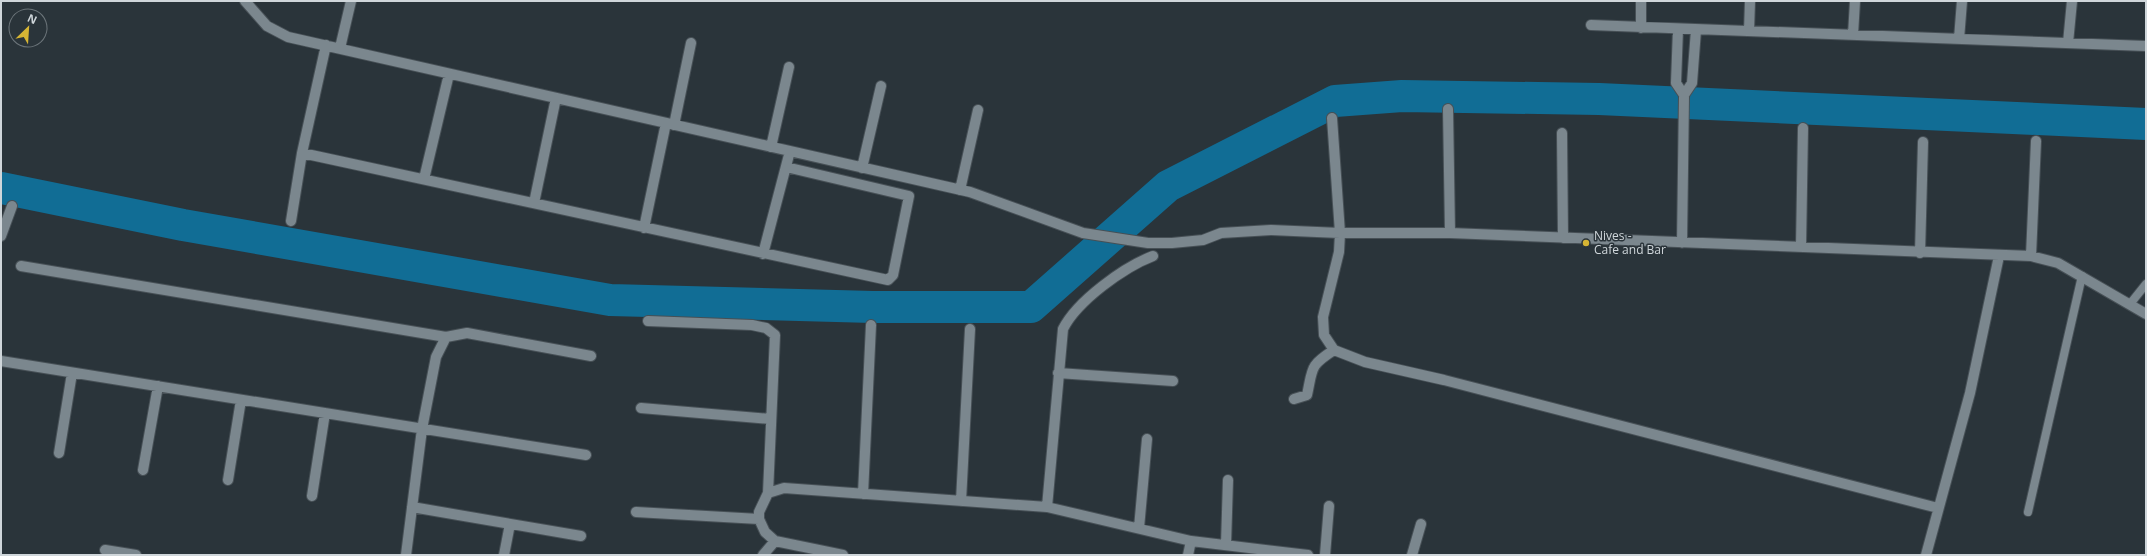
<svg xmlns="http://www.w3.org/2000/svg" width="2147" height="556" font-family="'Open Sans',sans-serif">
<rect width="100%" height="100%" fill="#2a343a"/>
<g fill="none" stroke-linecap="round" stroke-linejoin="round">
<path stroke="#116d95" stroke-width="18" d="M1,194L3,189"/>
<path stroke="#116d95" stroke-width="32" d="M1,188L183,225L610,300L873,307H1031L1168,186L1335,101L1402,96L1599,99L2146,124"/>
<defs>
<path id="service" d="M2130,304L2146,284
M2028,512L2082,276"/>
<path id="minor" d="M245,1L267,26L288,37L970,192L1083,233L1148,243H1172L1203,240L1221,233L1271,230L1340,233H1450L2031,256L2058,263L2146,314
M1591,25L2146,46
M1641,28V1
M1678,29L1676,83L1684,95
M1749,31L1750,1
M1853,35L1855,1
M1959,39L1962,1
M2068,43L2072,1
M340,48L351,1
M1448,109L1450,233
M1332,118L1340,233L1339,252L1323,317L1324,335L1334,350L1365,362L1444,380L1938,508
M674,125L691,43
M1562,133L1563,238
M771,147L789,67
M302,153L888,280L893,275L909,196L786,167
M862,168L881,86
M424,179L449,74
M960,190L978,110
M534,203L556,98
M291,221L302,153L326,45
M644,228L666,123
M1,236L12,206
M1682,243L1684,95L1692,83L1696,30
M1801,247L1803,128
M1920,253L1923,142
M763,254L790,151
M1153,256C1124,267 1077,301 1063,329L1047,507L1191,541L1188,555
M2031,256L2036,141
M21,266L446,337
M648,321L752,325L766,328L775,335L768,493
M1,361L586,455
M1058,373L1173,381
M1294,399L1307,395C1313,368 1309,366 1334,350
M641,408L771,419
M59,453L72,373
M143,470L158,386
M228,480L241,400
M863,494L871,325
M312,496L325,413
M961,501L970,329
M412,507L581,536
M636,512L759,519
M1139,528L1147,439
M1191,541L1308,555
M1226,545L1228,480
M105,550L136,555
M406,555L422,429L436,357L446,337L467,333L591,356
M504,555L510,524
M763,555L775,541
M843,555L775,541L765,532L759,519V512L768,493L784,488L1047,507
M1325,555L1329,506
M1412,555L1421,524
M1926,555L1970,393L1999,256"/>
</defs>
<use href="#service" stroke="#475056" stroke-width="10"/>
<use href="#minor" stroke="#475056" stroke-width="12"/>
<use href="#service" stroke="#7b878e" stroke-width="8"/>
<use href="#minor" stroke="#7b878e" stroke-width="10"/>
</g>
<circle fill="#d6b534" stroke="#2a343a" stroke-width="1.5" cx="1586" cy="243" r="4"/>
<g text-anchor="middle" stroke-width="3" stroke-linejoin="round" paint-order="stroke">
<g font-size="12" fill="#cfd6da" stroke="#2a343a" text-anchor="start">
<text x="1594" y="240">Nives -<tspan x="1594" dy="14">Cafe and Bar</tspan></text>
</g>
</g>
<rect width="2147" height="556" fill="none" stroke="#cfd6da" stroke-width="4"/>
<g transform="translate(28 28) rotate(25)"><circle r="19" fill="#2a343a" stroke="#6c757a"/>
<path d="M0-3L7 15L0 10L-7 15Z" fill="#d6b534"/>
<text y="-6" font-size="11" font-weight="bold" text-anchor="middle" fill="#cfd6da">N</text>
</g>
</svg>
